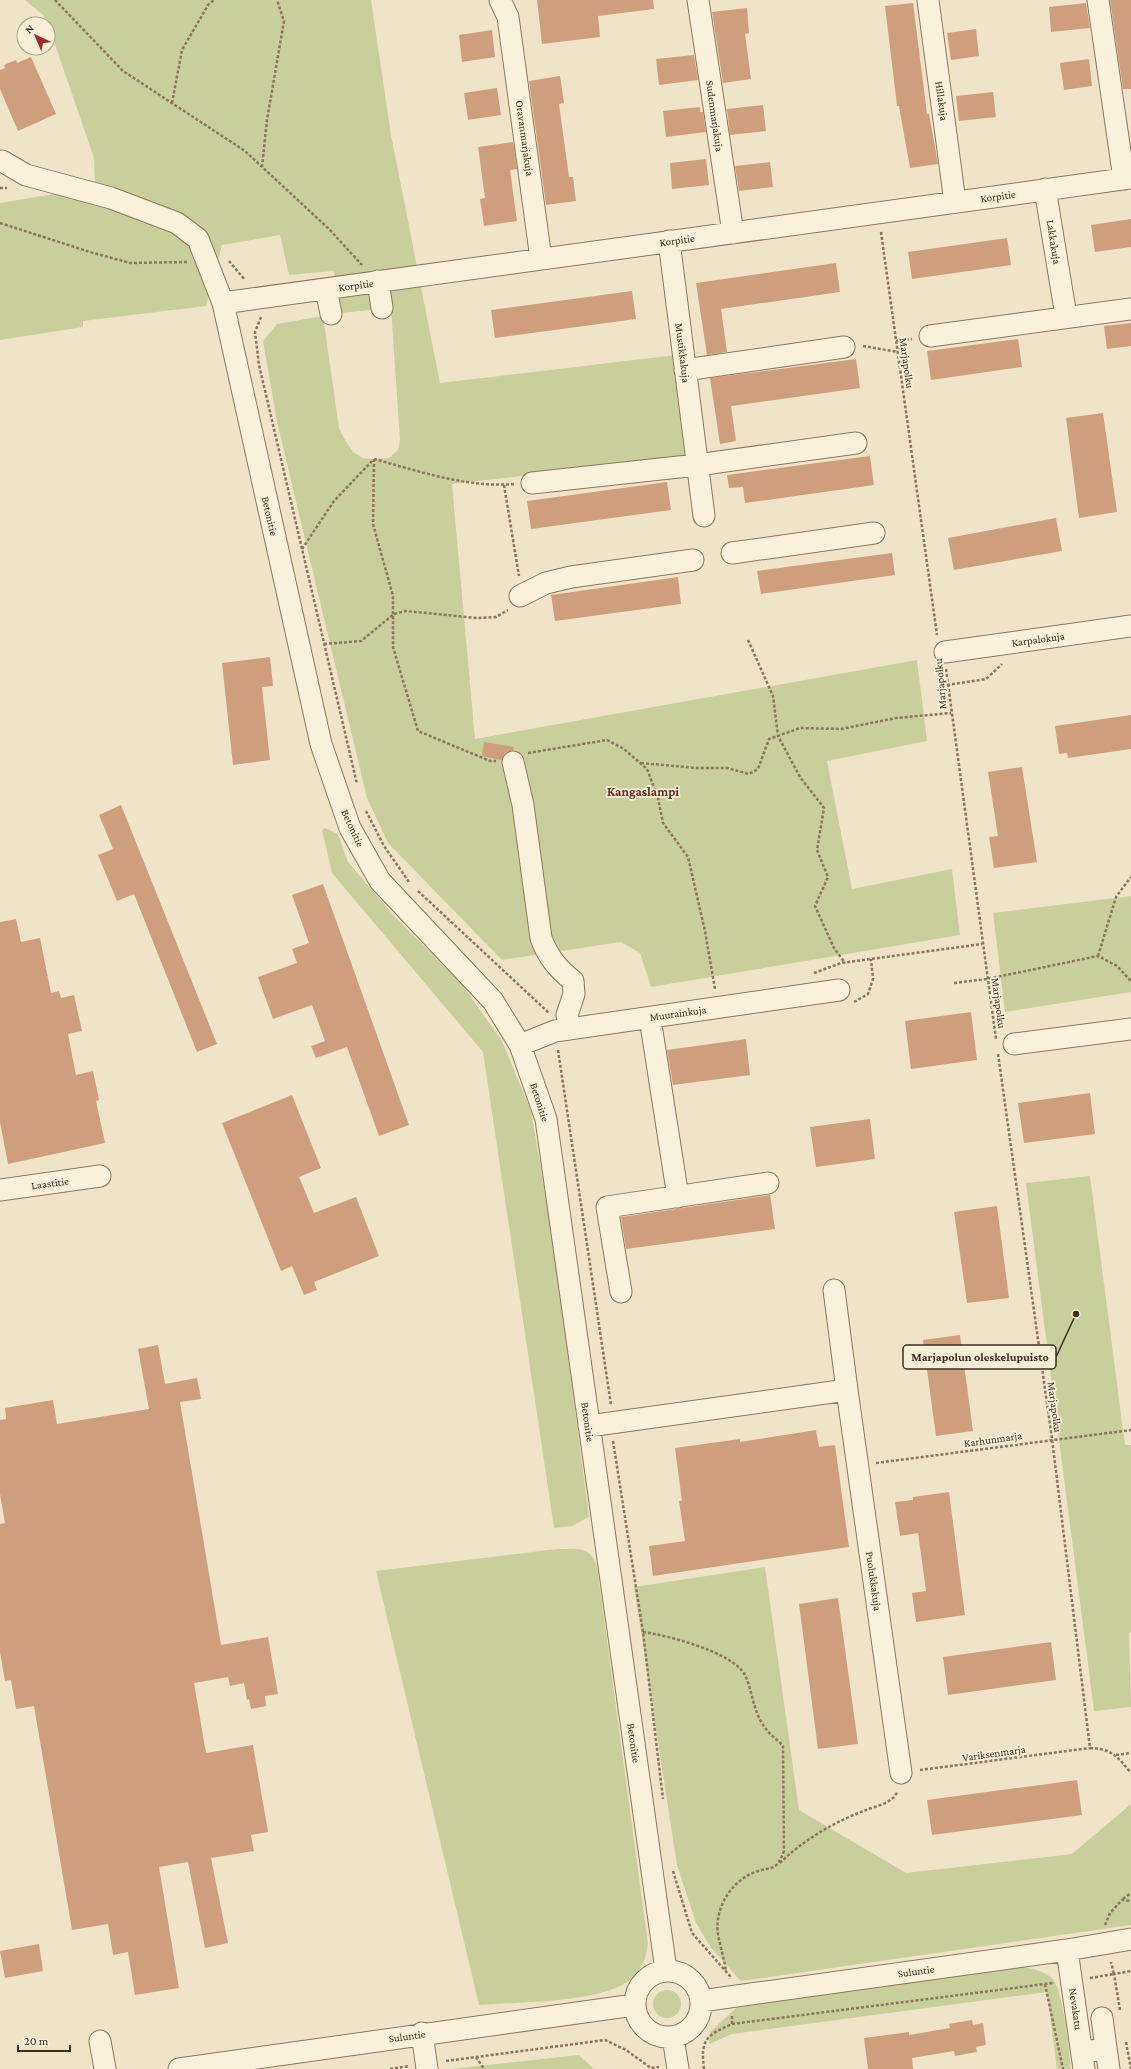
<svg xmlns="http://www.w3.org/2000/svg" width="1131" height="2069" font-family="'Crimson Pro',serif">
<rect width="100%" height="100%" fill="#f0e4c8"/>
<path fill="#c9cf9b" d="M25,0H371L391,135L440,383L676,355L688,457L452,484L475,739L917,660L927,741L827,761L852,889L952,869L960,935L651,987L640,953L621,942L502,960L388,843L367,798L277,422L263,341L277,324L323,316L339,428L345,440L353,452L363,458L373,459L389,458L398,450L400,440L391,308L340,313L334,271L289,275L280,235L222,245L206,306L83,321V327L0,340V203L95,187L94,158L48,24L43,15Z
M325,828L338,834L348,862L397,919L461,983L502,1041L531,1111L553,1239L589,1517L572,1526L554,1528L483,1052L332,873L322,830Z
M1131,896V992L1005,1012L993,913Z
M1090,1176L1125,1445H1131V1632L1129,1633L1131,1707L1094,1711L1026,1183Z
M557,1549C576,1549 590,1545 597,1566L648,1944C646,1957 642,1970 631,1979C604,2003 517,2002 479,2005L376,1571Z
M765,1567L799,1810L906,1873L1072,1854L1131,1804V1925L741,1981L711,1948L696,1923L677,1865L634,1587Z
M1000,1964C1017,1966 1036,1967 1051,1977C1063,1985 1069,2052 1071,2069H1057L1047,1992L732,2034L709,2044L710,2032L736,2008Z
M653 2004a14 14 0 1 1 28 0a14 14 0 1 1-28 0Z
M579,2055L594,2069H451Z"/>
<path fill="#cf9f7d" d="M537,0H653L654,9L598,16L600,37L542,44Z
M1110,0H1131V89H1123Z
M913,3L927,114H929L938,164L910,168L899,106H897L885,6Z
M1086,3L1090,28L1051,32L1049,7Z
M747,8L749,33L745,34L751,79L723,83L712,12Z
M976,29L979,56L951,60L947,33Z
M492,30L495,57L462,62L459,35Z
M694,55L698,80L659,85L656,59Z
M31,57L56,114L18,131L0,89V70L5,68L4,65L16,60L17,63Z
M1089,59L1092,86L1064,90L1060,63Z
M560,76L564,103L559,104L569,177H573L576,201L546,205L529,81Z
M497,88L501,115L468,120L464,93Z
M993,92L996,117L959,121L956,96Z
M763,105L766,131L730,135L727,109Z
M700,107V112H703L706,132L666,137L663,111Z
M513,142L517,169L510,170L517,221L484,226L480,199L485,198L478,147Z
M706,159L709,185L672,189L670,163Z
M770,162L773,187L739,191L735,166Z
M1131,219V247L1095,252L1091,225Z
M1007,238L1011,265L912,279L908,252Z
M836,263L840,292L721,309L727,352L707,355L696,283Z
M632,291L636,319L495,338L491,310Z
M1131,323V346L1107,349L1104,326Z
M1018,339L1022,367L931,380L927,351Z
M856,359L860,388L731,406L736,441L720,444L710,378Z
M1103,413L1117,512L1079,518L1066,418Z
M870,456L874,485L745,503L743,487L729,488L727,475Z
M667,482L671,510L531,529L527,501Z
M1056,518L1062,551L954,570L948,538Z
M892,553L895,575L761,594L757,571Z
M678,577L681,604L555,621L551,595Z
M270,657L273,686L262,687L270,760L233,765L222,663Z
M1131,715V749L1068,758L1067,753L1059,754L1055,726Z
M484,742L514,747L513,750L505,753L501,760L482,756Z
M1022,767L1037,862L994,868L989,837L998,836L988,772Z
M121,805L217,1044L197,1052L134,894L117,901L98,855L113,849L99,815Z
M323,884L409,1125L379,1136L347,1047L316,1058L311,1046L325,1041L312,1005L273,1019L258,977L297,963L292,949L309,943L292,895Z
M16,919L21,942L40,938L51,993L59,991L61,998L74,995L82,1031L68,1034L76,1075L93,1071L99,1100L96,1101L105,1143L8,1164L0,1122V922Z
M971,1012L977,1060L911,1069L905,1021Z
M746,1039L750,1075L673,1085L667,1050Z
M1090,1093L1095,1134L1024,1143L1018,1103Z
M292,1095L321,1168L299,1177L314,1213L356,1197L379,1256L314,1282L317,1290L304,1295L292,1266L281,1271L222,1123Z
M870,1119L875,1159L816,1167L810,1127Z
M770,1195L775,1229L626,1249L621,1217Z
M997,1206L1009,1298L967,1303L954,1212Z
M960,1335L973,1431L936,1436L923,1340Z
M158,1345L165,1384L197,1378L201,1399L180,1402L221,1645L268,1637L278,1694L265,1696L266,1706L251,1709L249,1699L247,1700L244,1683L230,1686L228,1677L194,1683L206,1753L253,1745L268,1832L251,1835L254,1851L211,1858L228,1943L205,1948L188,1862L159,1867L179,1988L135,1995L128,1952L113,1955L108,1924L72,1930L34,1706L16,1709L11,1680L5,1681L0,1652V1524L5,1523L0,1494V1420L6,1419L5,1408L53,1400L57,1424L149,1409L138,1349Z
M816,1430L819,1447L835,1445L849,1547L653,1576L649,1546L685,1541L679,1501H682L675,1448L740,1439V1442Z
M949,1492L965,1615L916,1622L912,1593L926,1591L918,1533L900,1536L895,1502L913,1500V1497Z
M838,1598L858,1744L818,1749L799,1604Z
M1051,1642L1056,1680L948,1695L943,1657Z
M1077,1780L1082,1815L932,1835L927,1800Z
M39,1944L43,1971L5,1978L0,1951Z
M972,2020L973,2025L983,2023L986,2045L976,2047L977,2052L955,2056L954,2051L912,2058L913,2069H868L864,2038L909,2032V2035L950,2028L949,2024Z"/>
<g fill="none" stroke-linecap="round" stroke-linejoin="round">
<defs>
<path id="minor" d="M500,0L508,17L541,259
M698,0L733,233
M928,0L955,202
M1098,0L1124,179
M2,161L26,175L111,198L177,223L198,239L223,303L321,744L350,828L380,881L493,1001L520,1045L546,1119L666,1970
M1045,189L1066,316
M669,241L704,516
M378,281L382,308
M326,289L331,314
M223,303L1131,178
M930,336L1131,309
M685,370L844,347
M532,483L697,465L856,443
M732,553L874,533
M520,596L546,583L571,577L693,560
M945,652L1131,626
M513,762L523,805L541,938C548,957 557,968 573,981L574,994L567,1015L570,1029
M652,1031L678,1197
M1014,1044L1131,1029
M520,1045L555,1031L839,990
M0,1190L100,1176
M834,1290L847,1390
M621,1292L607,1207L768,1183
M589,1426L847,1390L901,1773
M1067,1950L1084,2069
M635 2004a33 33 0 1 1 66 0a33 33 0 1 1-66 0Z
M701,2001L1067,1950L1131,1939
M1102,2018L1106,2048
M422,2033L427,2069
M673,2037L678,2069
M100,2041L105,2069
M1082,2053L1106,2048L1109,2069
M179,2069L634,2005"/>
</defs>
<use href="#minor" stroke="#8d765c" stroke-width="23"/>
<path stroke="#8d765c" stroke-width="2.5" stroke-dasharray="3 2" stroke-linecap="butt" d="M55,0L123,71L245,151L329,229L362,265
M172,103L182,50L208,5L214,0
M262,167L267,120L284,21L277,0
M0,188H7
M0,223L90,252L130,263L187,262
M881,232L937,635
M229,261L245,280
M261,317L255,332L259,365L357,784
M896,341L912,339
M863,346L898,352
M374,459L373,524L393,596V647L418,731L490,761H496
M374,459C419,471 466,488 514,484
M504,485L519,576
M302,549L334,501L373,460
M748,640L773,696L778,736L800,777L824,808L817,850L828,877L815,906L834,948L845,963
M324,644L361,641L394,614L405,611L477,618L496,617L508,610
M946,669L996,1039
M947,685L986,679L1002,664
M528,753L607,740L624,749L647,769L658,798L663,823L688,857L705,931L715,989
M641,763L697,768H727L749,774L758,769L769,739L800,728L841,729L896,718L951,713
M366,811L384,846L409,882
M418,891L549,1013
M1098,956L1116,897L1131,877
M814,973L841,963L982,944
M954,983L987,979L1098,956L1117,966L1131,981
M854,1002L868,994L873,979L871,959
M558,1050L611,1405
M998,1054L1052,1439L1090,1748C1112,1749 1117,1756 1131,1773
M613,1441L643,1632L663,1799
M876,1463L1131,1430
M643,1632C666,1635 733,1652 745,1675C753,1692 753,1713 766,1729C770,1735 778,1740 783,1746L784,1851C776,1872 773,1866 755,1872C731,1881 714,1909 718,1934C720,1946 724,1958 726,1971
M1116,1755L1131,1753
M920,1770L1090,1748
M780,1863C803,1840 836,1821 866,1810C876,1806 893,1803 897,1792
M673,1871L692,1933L730,1976V1979
M1123,1899L1131,1893
M1105,1925L1110,1913L1122,1900L1131,1901
M1090,1978L1114,1974L1111,1962
M1045,1984L1063,2069
M1120,2010L1114,1974L1131,1971
M732,2024L1053,1983
M1126,2042L1131,2069
M476,2057L484,2069
M446,2061L605,2040L626,2050L651,2068L659,2067
M390,2069L409,2066
M704,2069C700,2039 707,2035 732,2024V2016"/>
<use href="#minor" stroke="#faf1dc" stroke-width="21"/>
</g>
<g text-anchor="middle" stroke-width="3.5" stroke-linejoin="round" paint-order="stroke">
<g font-size="11" fill="#3d2e20" stroke="#f7eed8">
<text transform="translate(942 101) rotate(82)" y="4">Hillakuja</text>
<text transform="translate(715 116) rotate(82)" y="4">Sudenmarjakuja</text>
<text transform="translate(525 138) rotate(82)" y="4">Oravanmarjakuja</text>
<text transform="translate(998 196) rotate(-8)" y="4">Korpitie</text>
<text transform="translate(677 240) rotate(-8)" y="4">Korpitie</text>
<text transform="translate(1054 242) rotate(81)" y="4">Lakkakuja</text>
<text transform="translate(356 285) rotate(-8)" y="4">Korpitie</text>
<text transform="translate(683 353) rotate(83)" y="4">Mustikkakuja</text>
<text transform="translate(907 363) rotate(82)" y="4">Marjapolku</text>
<text transform="translate(270 516) rotate(77)" y="4">Betonitie</text>
<text transform="translate(1038 639) rotate(-8)" y="4">Karpalokuja</text>
<text transform="translate(940 684) rotate(-95)" y="4">Marjapolku</text>
<text transform="translate(353 828) rotate(65)" y="4">Betonitie</text>
<text transform="translate(999 1003) rotate(82)" y="4">Marjapolku</text>
<text transform="translate(678 1013) rotate(-8)" y="4">Muurainkuja</text>
<text transform="translate(540 1102) rotate(72)" y="4">Betonitie</text>
<text transform="translate(50 1183) rotate(-8)" y="4">Laastitie</text>
<text transform="translate(1055 1407) rotate(82)" y="4">Marjapolku</text>
<text transform="translate(588 1422) rotate(82)" y="4">Betonitie</text>
<text transform="translate(993 1439) rotate(-8)" y="4">Karhunmarja</text>
<text transform="translate(874 1581) rotate(82)" y="4">Puolukkakuja</text>
<text transform="translate(634 1743) rotate(82)" y="4">Betonitie</text>
<text transform="translate(994 1753) rotate(-8)" y="4">Variksenmarja</text>
<text transform="translate(916 1971) rotate(-8)" y="4">Suluntie</text>
<text transform="translate(1076 2009) rotate(82)" y="4">Nevakatu</text>
<text transform="translate(407 2036) rotate(-8)" y="4">Suluntie</text>
</g>
<g font-size="13" font-weight="bold" fill="#6b2e1e" stroke="#f7eed8">
<text x="643" y="796">Kangaslampi</text>
</g>
</g>
<path fill="none" stroke="#3d2e20" stroke-width="1.5" d="M1076 1314L1056 1357"/>
<circle fill="#3d2e20" stroke="#f7eed8" stroke-width="1.5" cx="1076" cy="1314" r="4"/>
<rect fill="#f7eed8" stroke="#3d2e20" stroke-width="1.5" x="903" y="1345" width="153" height="24" rx="4"/>
<g font-size="12" text-anchor="middle" font-weight="bold" fill="#3d2e20">
<text x="980" y="1361">Marjapolun oleskelupuisto</text>
</g>
<g transform="translate(36 36) rotate(316)"><circle r="19" fill="#f7eed8" stroke="#ada18e"/>
<path d="M0-3L7 15L0 10L-7 15Z" fill="#9e2a2b"/>
<text y="-6" font-size="11" font-weight="bold" text-anchor="middle" fill="#3d2e20">N</text>
</g>
<path d="M18 2045v6h52v-6" fill="none" stroke="#3d2e20" stroke-width="2"/>
<text x="24" y="2045" font-size="12" fill="#3d2e20" stroke="#f7eed8" stroke-width="3" paint-order="stroke">20 m</text>
</svg>
